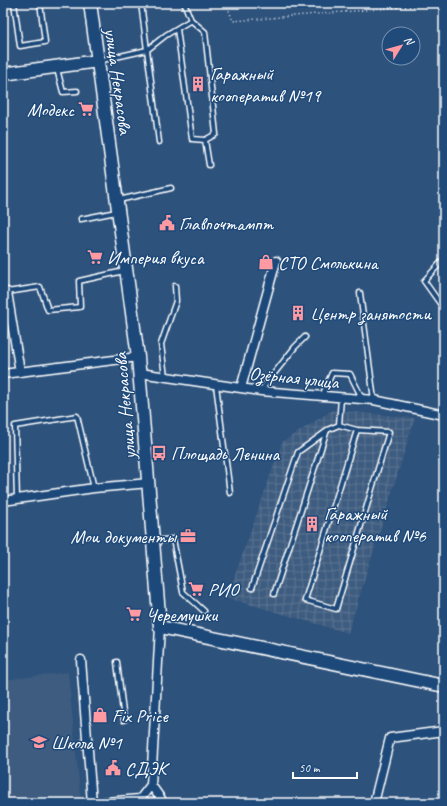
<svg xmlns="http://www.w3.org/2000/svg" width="447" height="806" font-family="Caveat,sans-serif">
<defs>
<pattern id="industrial-grid" width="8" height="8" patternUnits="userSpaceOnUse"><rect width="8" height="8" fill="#3e5c7f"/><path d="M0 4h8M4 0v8" fill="none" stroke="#5b7492"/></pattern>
</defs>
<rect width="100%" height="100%" fill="#2d527c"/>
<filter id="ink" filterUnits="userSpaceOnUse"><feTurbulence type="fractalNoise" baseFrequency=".025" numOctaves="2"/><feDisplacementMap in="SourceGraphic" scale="8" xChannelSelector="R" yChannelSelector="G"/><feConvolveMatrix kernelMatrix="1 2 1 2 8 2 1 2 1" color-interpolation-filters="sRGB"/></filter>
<g filter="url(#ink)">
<path fill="#3e5c7f" d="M68,672L81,803H3V680Z"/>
<path fill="url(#industrial-grid)" d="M333,410L415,418L348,633L227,598L282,442Z"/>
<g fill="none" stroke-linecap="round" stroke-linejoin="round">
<defs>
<path id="lane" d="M14,3L20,46L45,42L40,3
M177,29L192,139L205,140L216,134L205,32L191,20
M98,61L147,50L141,3
M57,69L63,92L77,91
M205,140L209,165
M159,142L147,50L166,35L191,20L184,3
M119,200L171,188
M81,219L116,212
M444,259L424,281L444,309
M7,292L40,287L48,310L80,307L79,281L124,271
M360,293L374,400
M165,377L161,344L176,301L175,286
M216,385L230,493
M261,390L295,347L305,337
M322,396L332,373L350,374L363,400
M339,425L357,430L389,432L336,609L305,600L357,430
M17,499L15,426L77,416L94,488
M154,541L173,539L183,592L204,611
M252,588L298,452L327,431
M274,594L327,430L339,425L341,398
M117,662L124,720"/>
<path id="street" d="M3,293L7,292L20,372
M140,373L261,391L374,400L444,415
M3,374L138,357
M241,388L276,261
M3,501L94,488L149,483
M81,660L92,803
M151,785L161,799V803
M96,803L139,799
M137,803L151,785L160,627
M374,803L390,738L444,731"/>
<path id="secondary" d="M90,3L138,357L160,627L444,686
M3,74L98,61"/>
</defs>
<use href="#lane" stroke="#fff" stroke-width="7"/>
<use href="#street" stroke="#fff" stroke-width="11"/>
<use href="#secondary" stroke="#fff" stroke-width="15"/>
<path stroke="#fff" stroke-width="1.5" stroke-dasharray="1 3" stroke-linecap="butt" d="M226,3L233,21L439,4
M439,3L444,14"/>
<use href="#lane" stroke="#1f4a7a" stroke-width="4"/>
<use href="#street" stroke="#1f4a7a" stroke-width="8"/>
<use href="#secondary" stroke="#1f4a7a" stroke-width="12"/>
</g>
</g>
<defs>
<symbol id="building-bare" viewBox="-9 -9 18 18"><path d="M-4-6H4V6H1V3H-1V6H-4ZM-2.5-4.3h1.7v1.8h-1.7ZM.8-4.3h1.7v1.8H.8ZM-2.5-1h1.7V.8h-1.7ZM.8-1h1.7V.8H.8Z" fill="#ff9aa2" stroke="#1f4a7a" stroke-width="2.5" paint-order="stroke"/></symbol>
<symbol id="supermarket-bare" viewBox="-9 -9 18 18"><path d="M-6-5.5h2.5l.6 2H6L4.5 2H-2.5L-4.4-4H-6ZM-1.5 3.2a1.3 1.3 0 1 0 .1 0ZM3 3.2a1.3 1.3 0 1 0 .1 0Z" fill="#ff9aa2" stroke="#1f4a7a" stroke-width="2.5" paint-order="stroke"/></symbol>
<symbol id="civic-bare" viewBox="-9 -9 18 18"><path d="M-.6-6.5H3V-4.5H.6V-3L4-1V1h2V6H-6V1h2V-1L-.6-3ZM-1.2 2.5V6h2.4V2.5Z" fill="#ff9aa2" stroke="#1f4a7a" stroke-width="2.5" paint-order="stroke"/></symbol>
<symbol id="shop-bare" viewBox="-9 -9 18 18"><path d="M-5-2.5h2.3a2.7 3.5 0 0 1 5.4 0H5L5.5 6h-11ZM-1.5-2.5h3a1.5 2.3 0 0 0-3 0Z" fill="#ff9aa2" stroke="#1f4a7a" stroke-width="2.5" paint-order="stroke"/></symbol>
<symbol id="bus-bare" viewBox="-9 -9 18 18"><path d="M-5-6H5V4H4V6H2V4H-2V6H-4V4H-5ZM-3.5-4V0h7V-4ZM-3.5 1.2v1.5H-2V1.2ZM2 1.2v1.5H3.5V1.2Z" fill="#ff9aa2" stroke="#1f4a7a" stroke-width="2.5" paint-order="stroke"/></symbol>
<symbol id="office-bare" viewBox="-9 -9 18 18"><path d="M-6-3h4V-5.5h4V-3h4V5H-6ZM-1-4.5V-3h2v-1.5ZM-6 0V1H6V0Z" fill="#ff9aa2" stroke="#1f4a7a" stroke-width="2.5" paint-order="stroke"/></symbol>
<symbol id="school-bare" viewBox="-9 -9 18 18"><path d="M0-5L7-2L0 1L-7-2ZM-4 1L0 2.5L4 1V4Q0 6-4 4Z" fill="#ff9aa2" stroke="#1f4a7a" stroke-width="2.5" paint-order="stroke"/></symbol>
</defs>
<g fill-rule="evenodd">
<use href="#building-bare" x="187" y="73" width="22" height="22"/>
<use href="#supermarket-bare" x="75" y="98" width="22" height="22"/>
<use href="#civic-bare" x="156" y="212" width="22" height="22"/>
<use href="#supermarket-bare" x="84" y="246" width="22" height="22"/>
<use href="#shop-bare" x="255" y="251" width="22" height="22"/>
<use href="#building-bare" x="287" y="302" width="22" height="22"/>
<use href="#bus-bare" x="148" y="442" width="22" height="22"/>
<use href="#building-bare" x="301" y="513" width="22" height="22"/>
<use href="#office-bare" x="177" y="525" width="22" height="22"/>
<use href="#supermarket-bare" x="185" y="578" width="22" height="22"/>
<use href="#supermarket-bare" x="123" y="603" width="22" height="22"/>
<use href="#shop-bare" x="89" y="704" width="22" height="22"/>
<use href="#school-bare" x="28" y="731" width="22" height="22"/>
<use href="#civic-bare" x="102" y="757" width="22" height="22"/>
</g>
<g text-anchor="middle" stroke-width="3" stroke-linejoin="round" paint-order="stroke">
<g font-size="19" fill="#fff" stroke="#1f4a7a" text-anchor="start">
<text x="210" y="80">Гаражный<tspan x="210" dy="22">кооператив №19</tspan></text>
<text x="74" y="116" text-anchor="end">Модекс</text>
<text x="179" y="230">Главпочтампт</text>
<text x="107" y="264">Империя вкуса</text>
<text x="278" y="269">СТО Смолькина</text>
<text x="310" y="320">Центр занятости</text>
<text x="171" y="460">Площадь Ленина</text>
<text x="324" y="520">Гаражный<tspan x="324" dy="22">кооператив №6</tspan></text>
<text x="176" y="543" text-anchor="end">Мои документы</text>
<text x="208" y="596">РИО</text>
<text x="146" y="621">Черемушки</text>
<text x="112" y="722">Fix Price</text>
<text x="51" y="749">Школа №1</text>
<text x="125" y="775">СДЭК</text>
</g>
<g font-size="19" fill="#fff" stroke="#1f4a7a">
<text transform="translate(119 81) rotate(82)" y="7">улица Некрасова</text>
<text transform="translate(294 377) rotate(6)" y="7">Озёрная улица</text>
<text transform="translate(124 406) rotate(-95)" y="7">улица Некрасова</text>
</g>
</g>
<rect width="447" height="806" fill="none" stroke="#1f4a7a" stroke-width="16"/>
<rect x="8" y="8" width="431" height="790" fill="none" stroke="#fff" stroke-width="1.5" filter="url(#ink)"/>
<g transform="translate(401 46) rotate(53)"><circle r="19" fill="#1f4a7a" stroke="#7992af"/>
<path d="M0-3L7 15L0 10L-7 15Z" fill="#ff9aa2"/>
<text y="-6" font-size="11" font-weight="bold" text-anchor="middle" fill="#ffffff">N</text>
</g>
<path d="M293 772v6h64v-6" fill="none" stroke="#ffffff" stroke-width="2"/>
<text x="299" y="772" font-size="12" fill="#ffffff" stroke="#1f4a7a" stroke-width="3" paint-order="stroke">50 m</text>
</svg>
